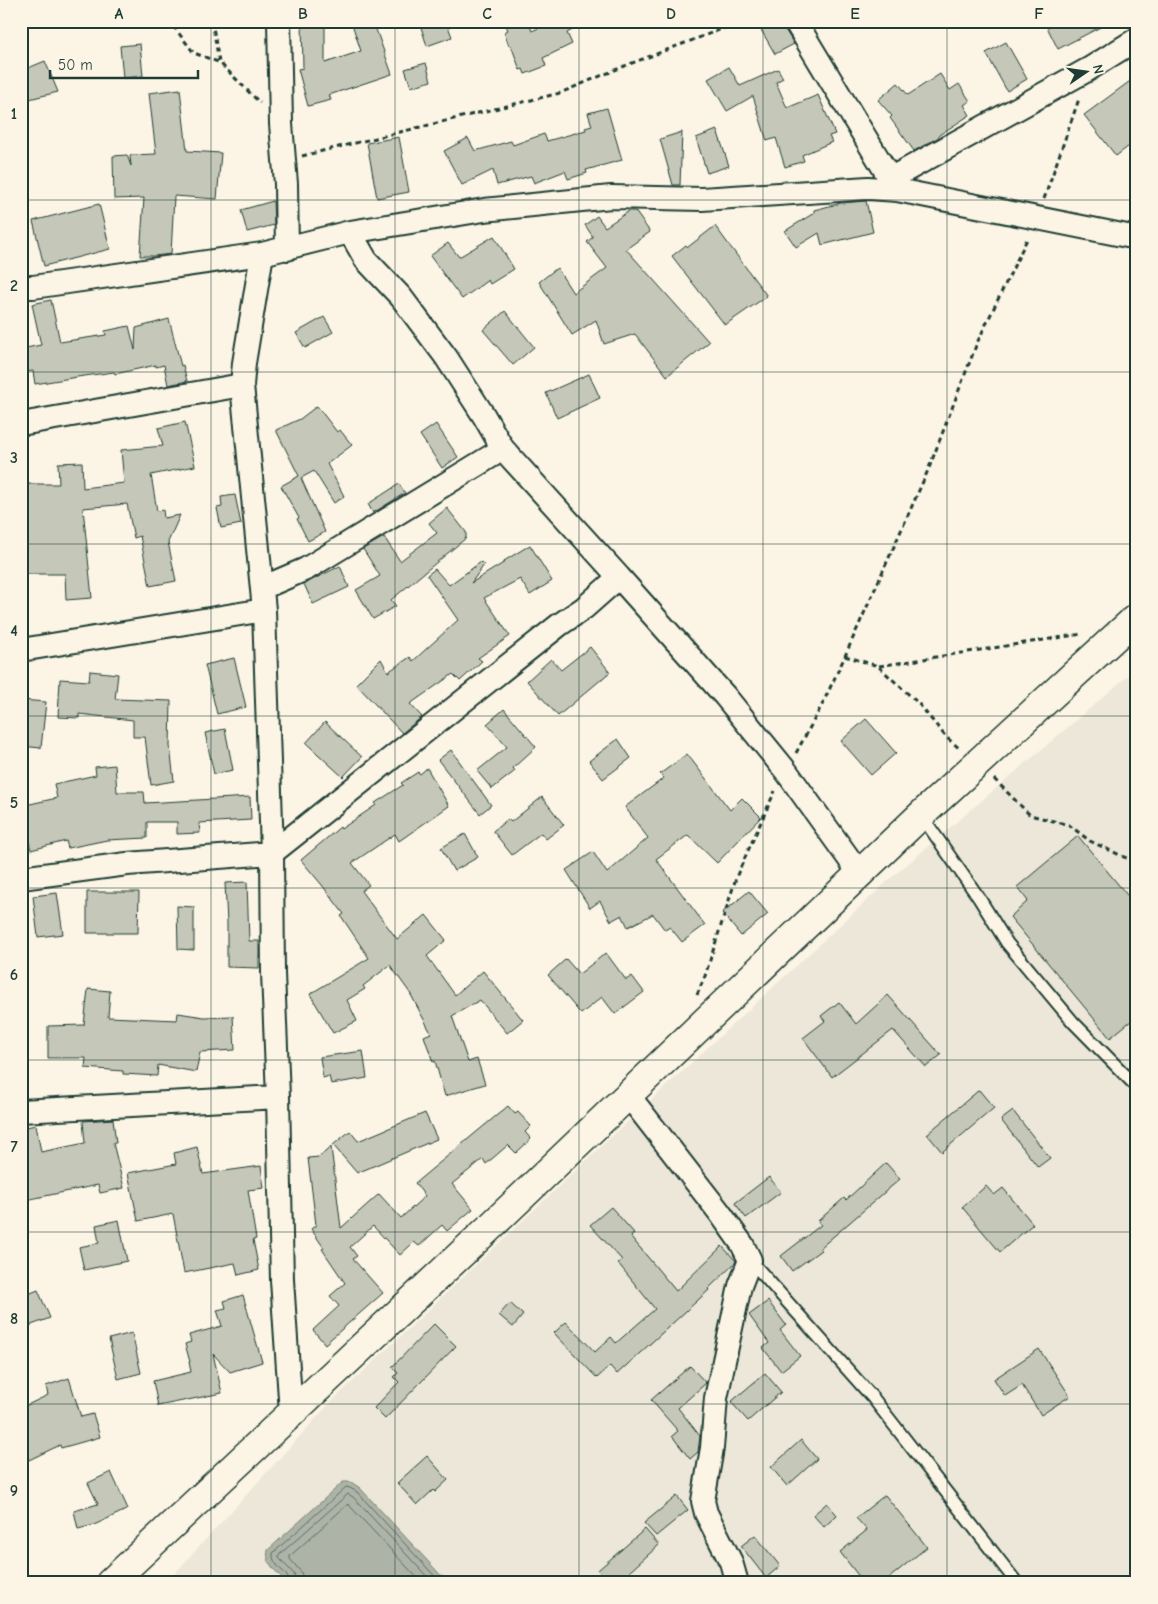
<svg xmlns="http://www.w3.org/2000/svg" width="1158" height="1604" font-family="'Comic Neue',sans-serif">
<rect width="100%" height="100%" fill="#fcf5e5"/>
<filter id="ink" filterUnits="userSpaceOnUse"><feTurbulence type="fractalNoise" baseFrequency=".02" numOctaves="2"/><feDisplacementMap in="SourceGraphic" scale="10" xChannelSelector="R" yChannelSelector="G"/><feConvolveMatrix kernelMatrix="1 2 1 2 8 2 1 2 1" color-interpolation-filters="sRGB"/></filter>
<g filter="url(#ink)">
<path fill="#ece7d8" d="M1137,668V1583H166L329,1404L609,1139L890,879Z"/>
<path fill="#aeb3a7" stroke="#758479" d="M343,1482H351L360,1488L448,1583H287C278,1573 265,1564 268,1550Z"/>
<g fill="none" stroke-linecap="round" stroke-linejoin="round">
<path stroke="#586c62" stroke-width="1" d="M290,1583C288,1571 271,1566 273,1553L346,1487L350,1488L357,1492L441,1583
M296,1583L294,1574L279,1558V1555L348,1494L353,1497L433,1583
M304,1583L301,1572L290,1559V1556L348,1504L422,1583"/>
</g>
<path fill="#c5c7b9" stroke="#1f3d34" d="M302,21H325V63L361,51L351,21H373L392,74L329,95L331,100L308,106L298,69L303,68Z
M419,21H446L452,37L427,46Z
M504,21H528L532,31L554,21H588L567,33L572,44L543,58L546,66L525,74L523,69L520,70L511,45L509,46L504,32L508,30Z
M756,21H782L784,28L794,44L775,54Z
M1044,21H1112L1058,49Z
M1006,42L1027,79L1007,91L986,53Z
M140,44L143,76L123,78L120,46Z
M45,61L58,92L21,101V71Z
M426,63L431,81L411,87L405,69Z
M729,67L740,86L778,69L783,78L776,82L787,108L818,95L835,134L829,136L832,142L802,155L804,161L785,167L776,138L767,141L753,96L727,111L708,79Z
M940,74L950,90L959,84L970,101L964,105L970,115L939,135V137L914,151L890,118L892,116L878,100L898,83L908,95Z
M1137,76V140L1116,156L1084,115Z
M180,89L187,151L221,153L217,199L174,196L171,254L154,256H140L144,198L114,199L113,156L127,155L131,166L130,155L156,154L149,93Z
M607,108L622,160L586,170L587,173L568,179L565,171L534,183L531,176L497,185L493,170L462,185L444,151L468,138L475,151L511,141L513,145L544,134L547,141L586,130L585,128L592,126L588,113Z
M717,130L729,166L707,173L696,138Z
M682,132L680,185H673L660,139Z
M399,137L409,192L377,198L367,143Z
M273,201L274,225L247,232L241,210Z
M866,201L873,232L822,245L819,233L796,247L785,231L814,213V210L841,203Z
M99,204L110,249L44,266L33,221Z
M629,211H635L650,232L626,249L709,342L667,376L635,334L604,344L596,320L572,335L539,282L557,268L573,293L607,268L587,242L593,237L585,225L597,216L605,227Z
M715,226L767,296L725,325L672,256L686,245L688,247Z
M494,236L514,269L490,284L488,280L462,299L430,256L448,243L459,257Z
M51,300L60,342L106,335L105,331L129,326L135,350L136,328L169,319L181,366L183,365L187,381L168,385L164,365L156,367V365L115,374L114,372L77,377L35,384L33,371L21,373V349L41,345L32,304Z
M505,311L534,347L513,365L483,330Z
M324,317L333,332L305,348L296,333Z
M589,374L600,398L557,418L546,393Z
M317,406L337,432L340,430L352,445L327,464L344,496L334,503L314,471L301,478L325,532L308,541L297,519L299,518L281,486L299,476L276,430L300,419Z
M185,422L195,466L151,475L157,511L163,510L164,518L180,515L168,542L176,581L150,586L140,536L134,538L127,504L83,508L92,598L66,600L65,574H22L21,484H59L58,463L82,462L83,488L124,483L121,450L163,446L158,428Z
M436,424L458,457L442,468L420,435Z
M399,484L405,493L373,513L368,504Z
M235,495L241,524L221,528L217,508L222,507L221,497Z
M447,508L466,532V538L391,600L396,606L373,619L356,590L380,576L363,549L384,537L400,561L437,533L429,523Z
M530,545L552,581L530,595L520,579L484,598L510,636L478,658L482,661L460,681L453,674L410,704L422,717L402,733L356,684L381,659L388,672L410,657L413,661L458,620L427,575L435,569L449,585L481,562L484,565L471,583L505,562L504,561Z
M340,566L349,587L313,604L304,584Z
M590,647L610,672L558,716L527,681L551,659L561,670Z
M234,658L246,707L217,714L205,665Z
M90,671L118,674L115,699L171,701L170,746L174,781L151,785L145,737H133V720L79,714V718L58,717L60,679L89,681Z
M21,700L46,702L41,748L21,746Z
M504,709L536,747L513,768L515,771L492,789L477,771L507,747L487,724Z
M866,719L896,753L871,775L841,741Z
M325,722L362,757L343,777L306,743Z
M225,729L233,770L214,774L205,733Z
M618,739L631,758L603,779L589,761Z
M451,750L491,805L480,814L438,760Z
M687,754L730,810L742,798L761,817L717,863L688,835L656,859L705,925L682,942L670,927L665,930L653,914L628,927L622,915L611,921L600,901L590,908L566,870L593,852L607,873L648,838L625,807L664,778L660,774Z
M115,765L117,792H144L145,803L250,797L251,820L199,823L200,833L177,834V822H147V838L107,840L68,848L66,841L31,850L21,806L57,798L54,784L96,775L95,767Z
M427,768L449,806L399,841L395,834L352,863L369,885L361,891L397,939L426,915L446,940L427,956L455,995L483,971L523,1020L507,1033L480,1000L452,1016L468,1062L477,1059L485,1084L445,1096L435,1061L433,1062L424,1036L431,1033L410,993L390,965L363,986L365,989L347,1000L357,1021L333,1033L310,994L369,958L341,916L344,914L322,885L301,860L340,827L341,829L376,805L375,803L403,785L401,783L418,772L420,774Z
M542,797L564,825L546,839L541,833L512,855L493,831L508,819L511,822Z
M465,834L478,857L454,871L441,848Z
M1078,836L1137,907V1016L1110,1038L1010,917L1028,901L1017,887Z
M247,882L249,941H259V968L227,967V923L225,883Z
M749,891L768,914L741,936L722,913Z
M87,892H139L138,933H87Z
M57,893L63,934L38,937L33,896Z
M177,906L194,907V950L178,949Z
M606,953L626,980L632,976L644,992L615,1014L602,997L581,1014L548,975L566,959L579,974Z
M88,989L110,991L108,1017L177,1020L178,1013L204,1017L233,1016L235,1050L200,1052L196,1072L158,1065L157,1076L123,1074V1071L85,1068L86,1058H48V1026L84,1025Z
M888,995L941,1055L926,1067L893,1030L832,1077L803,1038L825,1021L821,1016L839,1002L856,1024Z
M363,1051L367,1078L331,1084L329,1076L323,1078L320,1057Z
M979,1090L994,1108L942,1152L927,1134Z
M508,1106L515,1114L518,1112L531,1126L525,1132L531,1139L516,1153L508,1145L486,1164L483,1159L452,1184L473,1209L447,1231L442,1225L419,1246L414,1242L400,1255L373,1226L350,1247L357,1256L353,1259L383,1293L325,1344L313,1330L339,1306L330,1296L345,1283L322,1249L324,1248L311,1229L316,1225L308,1158L319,1157L331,1147L341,1228L379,1194L401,1218L425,1196L415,1183Z
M1013,1111L1050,1158L1038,1167L1001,1120Z
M425,1113L437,1139L357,1173L333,1145L350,1131L358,1141Z
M113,1119L116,1143H113L124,1188L100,1193L98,1185L21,1201V1128L36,1125L41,1152L85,1143L83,1121Z
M197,1147L203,1174L261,1166L264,1188L248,1190L256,1239L253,1240L259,1270L238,1275L235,1263L184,1273L173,1214L138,1221L128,1173L176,1164L174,1153Z
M886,1163L900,1179L820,1248L821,1250L792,1271L781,1256L821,1225L818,1221L844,1198L846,1200Z
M769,1177L781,1192L746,1218L735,1203Z
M986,1186L994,1195L1003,1188L1033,1224L1000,1252L962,1207Z
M611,1207L634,1233L631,1237L676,1291L722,1246L736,1261L734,1264L708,1289L709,1290L617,1374L610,1366L597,1378L554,1333L566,1322L595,1352L611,1337L616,1343L655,1309L618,1263L622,1260L590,1225Z
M119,1220L127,1261L84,1270L79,1247L99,1243L96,1225Z
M38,1290L50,1318L21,1329V1297Z
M243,1295L262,1362L230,1372L213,1354L222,1393L158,1406L153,1381L191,1372L189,1362H190L185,1344L191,1342L189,1335L222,1326L217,1310L226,1308L224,1301Z
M768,1301L786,1325L780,1330L800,1356L781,1371L763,1348L769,1343L749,1315Z
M510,1303L523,1315L513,1327L499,1315Z
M434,1324L456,1346L385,1419L374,1408L399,1382L394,1377L398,1373L392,1367Z
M132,1333L141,1373L118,1379L109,1339Z
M1039,1349L1070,1396L1041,1415L1022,1385L1005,1396L994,1379Z
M690,1366L706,1383L678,1408L700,1436L698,1452L690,1459L672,1436L678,1431L651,1400Z
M765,1373L781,1392L748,1421L731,1402Z
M69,1378L81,1417L93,1414L100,1437L61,1448L60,1445L29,1460L21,1445V1408L48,1395L46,1386Z
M801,1440L817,1459L787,1486L771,1467Z
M427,1456L448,1480L435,1492L433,1490L417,1505L397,1483Z
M111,1472L128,1509L94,1525L78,1529L74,1511L98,1504L88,1483Z
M885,1495L927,1547L883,1583H864L840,1552L867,1530L856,1518Z
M677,1496L688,1510L656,1536L644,1523Z
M827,1503L837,1515L824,1527L813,1515Z
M645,1529L659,1545L617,1583H609L598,1570Z
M755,1535L780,1566L766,1578L741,1546Z"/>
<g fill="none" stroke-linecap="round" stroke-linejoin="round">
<defs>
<path id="service" d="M921,815L979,898L1007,943L1073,1022L1137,1087
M750,1260L873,1398L1017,1583"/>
<path id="minor" d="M279,21L281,124L286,184L287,249
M795,21L897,190
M890,179L1089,69L1137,39
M350,232L366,260L401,297L446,357L484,416L503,449
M262,254L244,363L242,385L264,610L272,853L273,973L278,1097L282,1280L291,1413
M21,287H33L262,254L350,232L484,210L611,197L702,199L868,188L897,190L1137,238
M21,424L242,385
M262,588L306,569L503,449L619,577
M21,650L264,610
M21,878L127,864L272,853L559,625L584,608L619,577L725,696L786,771L860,874
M629,1096L720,1213L742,1244L750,1260L740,1286L716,1398L712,1448L703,1501L706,1513L731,1562L737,1583
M21,1111L278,1097"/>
<path id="tertiary" d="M110,1583L489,1228L921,815L1137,617"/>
</defs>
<use href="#service" stroke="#1f3d34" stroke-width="15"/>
<use href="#minor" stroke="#1f3d34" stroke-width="26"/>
<use href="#tertiary" stroke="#1f3d34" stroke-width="31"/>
<path stroke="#1f3d34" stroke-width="3" stroke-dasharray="5 4" stroke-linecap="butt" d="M166,21L174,27L194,53L218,62
M212,21L219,62L260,103
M302,156L560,93L627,65L743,21
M1044,199L1079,99
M845,656L878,666L918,703L946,737L959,748
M879,666L1082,634
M796,753L822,705L845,656L929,468L977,343L1028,237
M994,779L1030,815L1069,825L1090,841L1137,863
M697,995L705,976L737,875L775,791"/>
<use href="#service" stroke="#fcf5e5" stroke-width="11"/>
<use href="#minor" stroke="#fcf5e5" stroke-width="22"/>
<use href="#tertiary" stroke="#fcf5e5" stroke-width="28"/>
</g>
</g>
<path fill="none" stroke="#1f3d34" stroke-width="1" stroke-opacity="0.55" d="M211,21V1583M395,21V1583M579,21V1583M763,21V1583M947,21V1583M21,200H1137M21,372H1137M21,544H1137M21,716H1137M21,888H1137M21,1060H1137M21,1232H1137M21,1404H1137"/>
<rect width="1158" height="1604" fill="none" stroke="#fcf5e5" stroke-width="55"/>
<g transform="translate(1086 72) rotate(77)" stroke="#fcf5e5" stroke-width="4" paint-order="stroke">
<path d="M0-4L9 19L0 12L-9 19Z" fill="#1f3d34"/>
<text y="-8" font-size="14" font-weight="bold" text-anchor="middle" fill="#1f3d34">N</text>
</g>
<path d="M50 70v8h148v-8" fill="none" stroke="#1f3d34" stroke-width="2.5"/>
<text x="58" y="70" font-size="15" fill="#1f3d34" stroke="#fcf5e5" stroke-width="4" paint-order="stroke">50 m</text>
<rect x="28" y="28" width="1102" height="1548" fill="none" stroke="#1f3d34" stroke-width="2"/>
<g font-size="16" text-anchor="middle" font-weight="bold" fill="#1f3d34">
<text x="119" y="19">A</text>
<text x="303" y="19">B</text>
<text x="487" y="19">C</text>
<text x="671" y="19">D</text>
<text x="855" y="19">E</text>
<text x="1039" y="19">F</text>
<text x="14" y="119">1</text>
<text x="14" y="291">2</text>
<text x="14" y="463">3</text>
<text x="14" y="636">4</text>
<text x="14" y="808">5</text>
<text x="14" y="980">6</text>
<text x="14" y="1152">7</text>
<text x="14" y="1324">8</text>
<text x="14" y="1496">9</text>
</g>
</svg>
